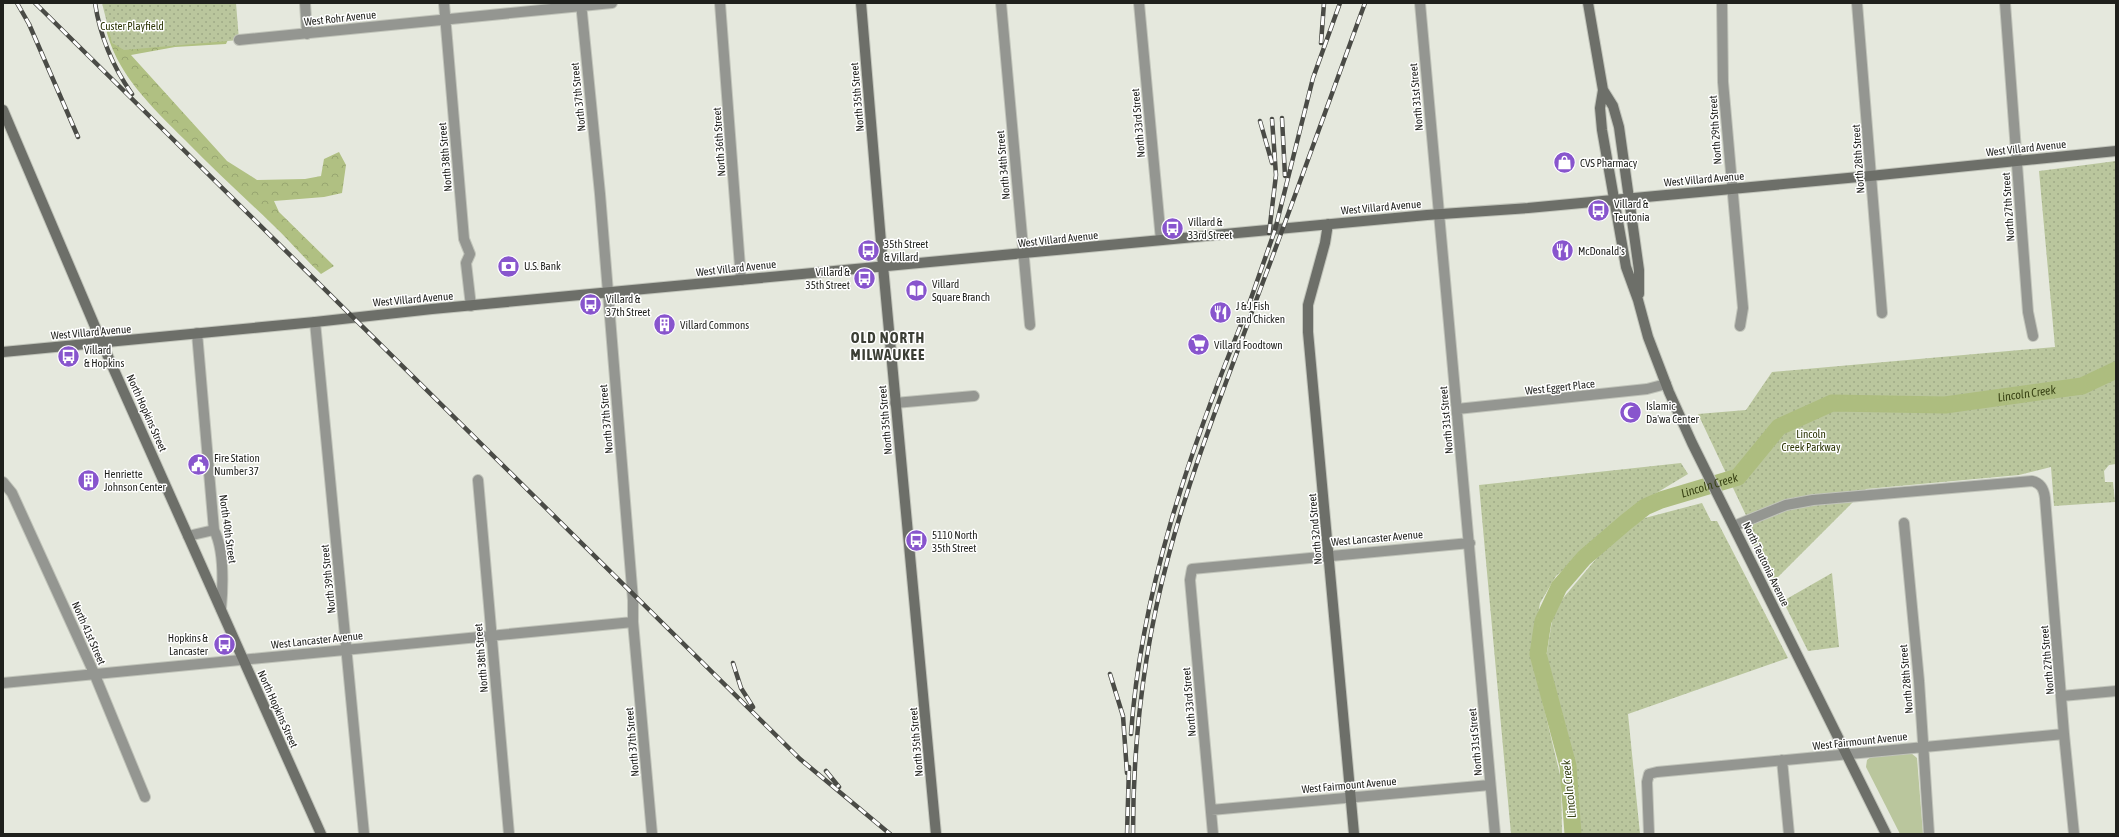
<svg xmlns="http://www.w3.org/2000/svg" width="2119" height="837" font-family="'Asap Condensed',sans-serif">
<defs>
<pattern id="forest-crowns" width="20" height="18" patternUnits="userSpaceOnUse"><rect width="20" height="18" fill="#b0c082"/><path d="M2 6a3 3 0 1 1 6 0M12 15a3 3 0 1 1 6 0" fill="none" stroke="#97a570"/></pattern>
<pattern id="park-dots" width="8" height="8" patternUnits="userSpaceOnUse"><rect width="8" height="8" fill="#bac69d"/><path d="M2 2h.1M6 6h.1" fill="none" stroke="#9faa87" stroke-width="1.8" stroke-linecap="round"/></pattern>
</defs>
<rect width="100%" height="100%" fill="#e5e8dd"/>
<path fill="#bac69d" d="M1911,753L1917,758L1923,834H1900L1866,767L1867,760L1872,756Z"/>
<path fill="url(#forest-crowns)" d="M105,25L119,43L231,33L226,44L175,47L131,55L227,161L257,180L305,179L321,176L324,159L339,152L346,165L342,193L324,197L274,201L279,212L334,266L321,274C304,258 289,240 272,224C243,196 213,169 185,140C151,106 115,73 105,25Z"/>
<path fill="url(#park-dots)" d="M102,3H236L239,40L124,50L112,43Z
M2116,161V464L2109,465L2104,471L2105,482H2113L2115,502L2054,506L2051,467L2019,475L1866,489L1773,582L1750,537L1749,530L1752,528L1698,414L1746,410L1772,372L2055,347L2039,171Z
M1681,463L1688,474L1638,504L1556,576L1540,603L1531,654L1561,779L1562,834H1511L1479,485Z
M1702,503L1711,521H1717L1788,658L1628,714L1640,834H1580L1573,760L1546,658L1554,609L1601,553L1641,519Z
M1832,573L1839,647L1808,651L1783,601Z"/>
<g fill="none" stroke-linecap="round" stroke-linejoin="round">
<path stroke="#adbd7f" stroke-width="17" id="s1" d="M1573,834L1568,766L1538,654L1543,621L1559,587L1584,558L1626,522L1645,507L1661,500L1738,477L1779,427L1832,403L1945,405L2082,386L2116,370"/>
<defs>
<path id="street" d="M305,3L307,34
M444,3L464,239L470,254L466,263L471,306
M581,3L600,194L633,600V622L652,834
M720,3L741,280
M1001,3L1030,325
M1139,3L1161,240
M1420,3L1495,834
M1722,3L1723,82L1743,308L1740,326
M1857,3L1882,313
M2005,3L2028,312L2033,336
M239,40L612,3
M315,322L364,834
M197,333L214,530C225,551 223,586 221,609
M895,403L974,396
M1457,409L1647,389L1666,384
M478,480L509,834
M3,482L12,493L94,673L145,797
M1904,523L1919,681L1929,834
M1734,526L1786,505L1813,500L2032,481C2041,483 2044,489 2045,498L2064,734L2074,834
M188,536L214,530
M3,683L633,622
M2062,696L2116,691
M1782,760L1789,834
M1211,810L1490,785
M1213,834L1190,580L1192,569L1470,543
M1649,834L1647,782L1649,774L1657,772L2064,734"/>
<path id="secondary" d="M861,3L883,266L936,834
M1588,3L1603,90L1600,108L1602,130L1626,267L1638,300L1648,337L1669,392L1692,443L1886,834
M1603,90L1613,106L1619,127L1639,270V294
M3,110L102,343L321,834
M1328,224L1325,243L1308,305V332L1354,834
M3,352L315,322L432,309L1427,215L1528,208L1880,175L2116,151"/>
</defs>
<use href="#street" stroke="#c1c4ba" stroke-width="12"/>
<use href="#secondary" stroke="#c1c4ba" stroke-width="12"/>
<use href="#street" stroke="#949691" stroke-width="10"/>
<use href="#secondary" stroke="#6d6f69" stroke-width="10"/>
<defs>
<path id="rail" d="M17,3L29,24L78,137
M35,3L800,759L890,834
M95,3C100,36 113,67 132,94
M1321,43L1324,3
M1282,118L1285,176
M1260,121L1272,163
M1269,233L1276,175L1272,119
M1248,307L1275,230L1313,78L1340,3
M733,663L741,688L753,707
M1110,674L1123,716L1127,773
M1131,734C1141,592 1189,453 1242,322
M826,771L839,787
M1127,834L1129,767
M1133,834C1133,741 1144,648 1168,558C1191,470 1226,384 1257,298C1294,200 1329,101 1365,3"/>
</defs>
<use href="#rail" stroke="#4a4b46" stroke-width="4.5"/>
<use href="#rail" stroke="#fff" stroke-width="3" stroke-dasharray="9" stroke-linecap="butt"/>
</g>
<defs>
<symbol id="shop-disc" viewBox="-11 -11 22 22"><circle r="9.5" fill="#8855cd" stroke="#fff"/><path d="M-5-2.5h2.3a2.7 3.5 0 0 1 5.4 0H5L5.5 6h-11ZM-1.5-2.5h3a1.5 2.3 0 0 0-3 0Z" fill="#fff"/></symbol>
<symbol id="bus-disc" viewBox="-11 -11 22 22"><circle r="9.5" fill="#8855cd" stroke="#fff"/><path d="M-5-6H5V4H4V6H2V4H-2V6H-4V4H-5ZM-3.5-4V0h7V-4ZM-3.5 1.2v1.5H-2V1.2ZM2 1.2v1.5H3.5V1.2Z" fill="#fff"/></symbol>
<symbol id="restaurant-disc" viewBox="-11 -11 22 22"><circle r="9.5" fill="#8855cd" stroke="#fff"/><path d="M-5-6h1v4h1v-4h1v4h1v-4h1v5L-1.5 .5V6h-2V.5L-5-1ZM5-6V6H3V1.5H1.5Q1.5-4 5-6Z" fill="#fff"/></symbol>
<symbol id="bank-disc" viewBox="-11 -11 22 22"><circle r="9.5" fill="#8855cd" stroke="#fff"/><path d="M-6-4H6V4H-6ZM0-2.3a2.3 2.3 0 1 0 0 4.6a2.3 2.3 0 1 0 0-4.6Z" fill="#fff"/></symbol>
<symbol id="library-disc" viewBox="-11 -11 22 22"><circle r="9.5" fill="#8855cd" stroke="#fff"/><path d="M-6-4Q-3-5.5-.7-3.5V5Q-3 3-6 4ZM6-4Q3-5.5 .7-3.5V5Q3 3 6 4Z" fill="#fff"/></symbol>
<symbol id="building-disc" viewBox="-11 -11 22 22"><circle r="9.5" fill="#8855cd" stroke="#fff"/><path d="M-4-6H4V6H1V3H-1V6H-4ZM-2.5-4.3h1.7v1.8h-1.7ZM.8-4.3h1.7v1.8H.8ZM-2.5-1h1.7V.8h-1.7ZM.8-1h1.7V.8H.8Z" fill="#fff"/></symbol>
<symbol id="supermarket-disc" viewBox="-11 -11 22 22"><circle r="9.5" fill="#8855cd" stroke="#fff"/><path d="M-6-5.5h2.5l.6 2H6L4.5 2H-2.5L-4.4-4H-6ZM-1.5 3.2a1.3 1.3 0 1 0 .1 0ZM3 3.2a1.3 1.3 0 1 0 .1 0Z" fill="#fff"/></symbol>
<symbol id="mosque-disc" viewBox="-11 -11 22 22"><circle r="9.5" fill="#8855cd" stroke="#fff"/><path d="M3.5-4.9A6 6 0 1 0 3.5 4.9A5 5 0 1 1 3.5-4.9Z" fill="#fff"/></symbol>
<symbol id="civic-disc" viewBox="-11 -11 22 22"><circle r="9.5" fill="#8855cd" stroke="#fff"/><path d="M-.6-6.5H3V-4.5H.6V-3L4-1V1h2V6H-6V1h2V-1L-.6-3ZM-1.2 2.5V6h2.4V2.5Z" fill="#fff"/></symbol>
</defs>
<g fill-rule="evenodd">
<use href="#shop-disc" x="1552" y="150" width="25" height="25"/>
<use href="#bus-disc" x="1586" y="198" width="25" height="25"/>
<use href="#bus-disc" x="1160" y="216" width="25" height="25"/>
<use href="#bus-disc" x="856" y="238" width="25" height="25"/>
<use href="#restaurant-disc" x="1550" y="238" width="25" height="25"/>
<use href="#bank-disc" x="496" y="254" width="25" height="25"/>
<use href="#bus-disc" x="852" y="266" width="25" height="25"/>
<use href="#library-disc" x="904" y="278" width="25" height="25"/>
<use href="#bus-disc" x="578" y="292" width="25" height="25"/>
<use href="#restaurant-disc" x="1208" y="300" width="25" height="25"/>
<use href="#building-disc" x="652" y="312" width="25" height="25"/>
<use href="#supermarket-disc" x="1186" y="332" width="25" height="25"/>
<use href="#bus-disc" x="56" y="344" width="25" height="25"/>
<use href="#mosque-disc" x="1618" y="400" width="25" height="25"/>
<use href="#civic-disc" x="186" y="452" width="25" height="25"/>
<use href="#building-disc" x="76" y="468" width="25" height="25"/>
<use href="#bus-disc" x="904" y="528" width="25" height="25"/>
<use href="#bus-disc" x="212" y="632" width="25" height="25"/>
</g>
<g text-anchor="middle" stroke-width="3" stroke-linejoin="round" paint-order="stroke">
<g font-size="11" fill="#1f201c" stroke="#fff">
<text transform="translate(340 18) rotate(-6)" y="4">West Rohr Avenue</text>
<text transform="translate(578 97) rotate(-96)" y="4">North 37th Street</text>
<text transform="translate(857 97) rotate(-95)" y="4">North 35th Street</text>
<text transform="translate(1416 97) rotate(-95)" y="4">North 31st Street</text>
<text transform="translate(1138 123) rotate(-95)" y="4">North 33rd Street</text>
<text transform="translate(1715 130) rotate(-94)" y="4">North 29th Street</text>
<text transform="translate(719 142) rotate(-94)" y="4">North 36th Street</text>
<text transform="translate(2026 148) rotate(-6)" y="4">West Villard Avenue</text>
<text transform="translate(445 157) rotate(-95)" y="4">North 38th Street</text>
<text transform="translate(1858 159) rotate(-94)" y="4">North 28th Street</text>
<text transform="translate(1003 165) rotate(-95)" y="4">North 34th Street</text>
<text transform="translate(1704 179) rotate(-5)" y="4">West Villard Avenue</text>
<text transform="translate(1381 207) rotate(-5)" y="4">West Villard Avenue</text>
<text transform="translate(2008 207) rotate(-94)" y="4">North 27th Street</text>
<text transform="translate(1058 239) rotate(-6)" y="4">West Villard Avenue</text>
<text transform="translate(736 268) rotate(-6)" y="4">West Villard Avenue</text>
<text transform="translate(413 299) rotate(-5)" y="4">West Villard Avenue</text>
<text transform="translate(91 332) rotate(-5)" y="4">West Villard Avenue</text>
<text transform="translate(1560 387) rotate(-6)" y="4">West Eggert Place</text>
<text transform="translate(147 413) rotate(66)" y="4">North Hopkins Street</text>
<text transform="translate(606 419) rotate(-95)" y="4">North 37th Street</text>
<text transform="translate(885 420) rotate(-95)" y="4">North 35th Street</text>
<text transform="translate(1446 420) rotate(-95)" y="4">North 31st Street</text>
<text transform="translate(228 529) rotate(82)" y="4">North 40th Street</text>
<text transform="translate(1315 529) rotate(-95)" y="4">North 32nd Street</text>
<text transform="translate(1377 538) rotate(-5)" y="4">West Lancaster Avenue</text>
<text transform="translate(1766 564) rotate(64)" y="4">North Teutonia Avenue</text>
<text transform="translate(328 579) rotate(-96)" y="4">North 39th Street</text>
<text transform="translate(89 633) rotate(66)" y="4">North 41st Street</text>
<text transform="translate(317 640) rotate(-6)" y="4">West Lancaster Avenue</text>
<text transform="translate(481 658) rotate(-95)" y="4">North 38th Street</text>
<text transform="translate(2047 660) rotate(-95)" y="4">North 27th Street</text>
<text transform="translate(1906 679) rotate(-95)" y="4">North 28th Street</text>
<text transform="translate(1189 702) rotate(-95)" y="4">North 33rd Street</text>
<text transform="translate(278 709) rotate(66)" y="4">North Hopkins Street</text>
<text transform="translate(1860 741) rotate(-6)" y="4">West Fairmount Avenue</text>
<text transform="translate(632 742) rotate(-95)" y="4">North 37th Street</text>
<text transform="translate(916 742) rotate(-95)" y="4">North 35th Street</text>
<text transform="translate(1475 742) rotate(-95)" y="4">North 31st Street</text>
<text transform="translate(1349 785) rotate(-5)" y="4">West Fairmount Avenue</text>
</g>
<g font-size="11" fill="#2c3505" stroke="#fff">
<text x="132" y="30">Custer Playfield</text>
<text x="1811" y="438">Lincoln<tspan x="1811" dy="13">Creek Parkway</tspan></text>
</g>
<g font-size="11" fill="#1f201c" stroke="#fff" text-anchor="start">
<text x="1580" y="167">CVS Pharmacy</text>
<text x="1614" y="208">Villard &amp;<tspan x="1614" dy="13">Teutonia</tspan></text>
<text x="1188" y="226">Villard &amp;<tspan x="1188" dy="13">33rd Street</tspan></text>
<text x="884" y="248">35th Street<tspan x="884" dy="13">&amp; Villard</tspan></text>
<text x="1578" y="255">McDonald's</text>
<text x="524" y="270">U.S. Bank</text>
<text x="850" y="276" text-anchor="end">Villard &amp;<tspan x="850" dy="13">35th Street</tspan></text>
<text x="932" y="288">Villard<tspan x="932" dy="13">Square Branch</tspan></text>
<text x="606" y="303">Villard &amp;<tspan x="606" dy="13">37th Street</tspan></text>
<text x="1236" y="310">J &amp; J Fish<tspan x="1236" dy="13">and Chicken</tspan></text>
<text x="680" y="329">Villard Commons</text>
<text x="1214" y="349">Villard Foodtown</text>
<text x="84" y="354">Villard<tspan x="84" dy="13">&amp; Hopkins</tspan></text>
<text x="1646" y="410">Islamic<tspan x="1646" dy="13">Da'wa Center</tspan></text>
<text x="214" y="462">Fire Station<tspan x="214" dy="13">Number 37</tspan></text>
<text x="104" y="478">Henriette<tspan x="104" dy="13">Johnson Center</tspan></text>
<text x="932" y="539">5110 North<tspan x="932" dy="13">35th Street</tspan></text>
<text x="208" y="642" text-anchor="end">Hopkins &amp;<tspan x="208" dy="13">Lancaster</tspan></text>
</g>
<g font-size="12" font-style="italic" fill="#394315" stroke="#fff">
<text dy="4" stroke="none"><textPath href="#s1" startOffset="789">Lincoln Creek</textPath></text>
<text dy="4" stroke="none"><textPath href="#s1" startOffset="441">Lincoln Creek</textPath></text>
<text transform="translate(1569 789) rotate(-96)" y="4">Lincoln Creek</text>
</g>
<g font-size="15" font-weight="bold" letter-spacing="1" fill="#3b3e35" stroke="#fff">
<text x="888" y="343">OLD NORTH<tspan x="888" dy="17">MILWAUKEE</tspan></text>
</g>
</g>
<rect width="2119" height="837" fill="none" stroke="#1f201c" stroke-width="8"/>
</svg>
